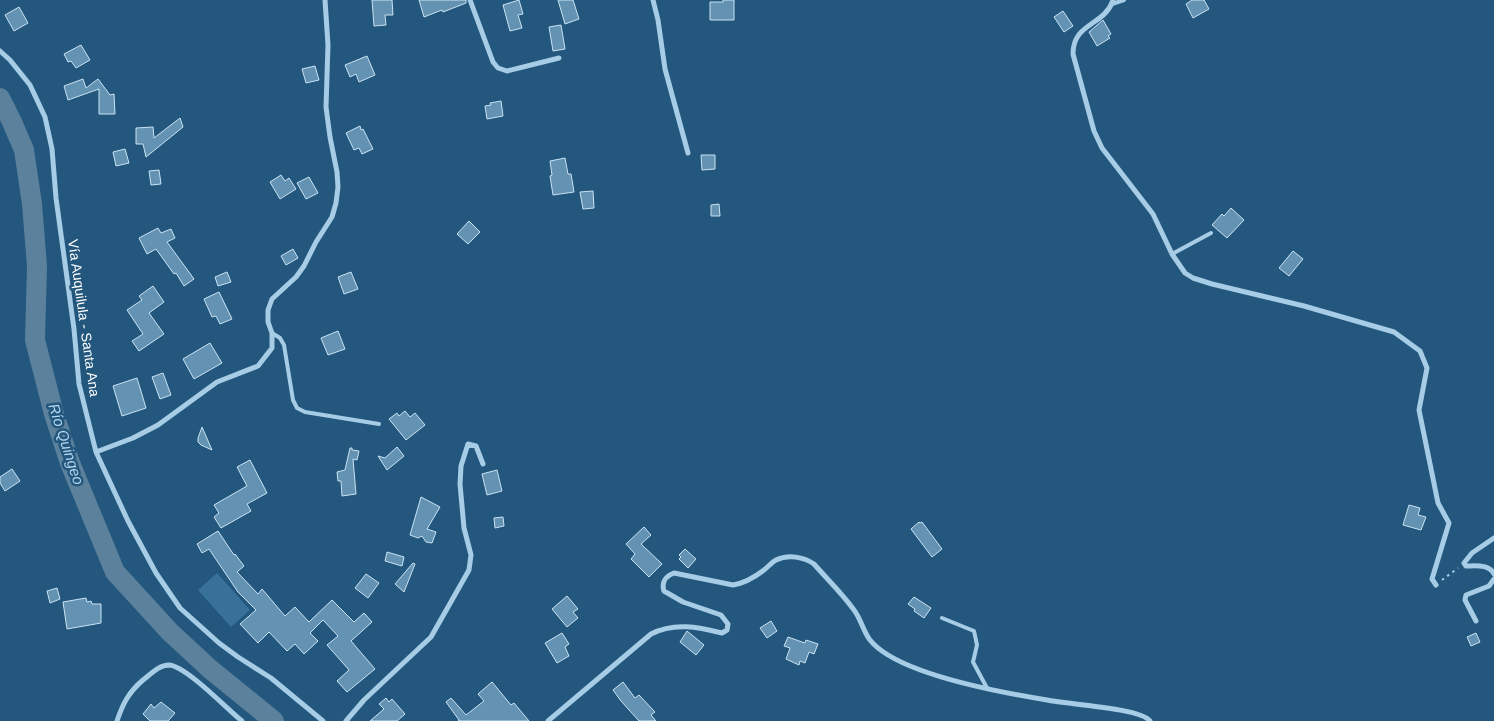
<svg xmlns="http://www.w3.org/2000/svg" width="1494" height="721" font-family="Arial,sans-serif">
<rect width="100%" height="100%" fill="#23577d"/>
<path fill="#37719a" d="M217,573L250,610L231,627L198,590Z"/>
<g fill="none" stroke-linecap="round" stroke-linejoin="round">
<path stroke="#5c819c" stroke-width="20" d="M0,98L12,122L24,150L32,204L37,266L35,340L54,414L70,463L115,572L170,632L210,669L274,721"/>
</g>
<path fill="#6492b2" stroke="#cae3f4" d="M372,0H392L393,15H385L386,25L374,26Z
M419,0H466V3L443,12L442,10L424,17Z
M519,0L523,14L518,15L522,28L510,31L503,5Z
M558,0H573L579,19L565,24Z
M723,0H734V20H710V2H723Z
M1192,0H1204L1209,9L1193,18L1186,4Z
M19,7L28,23L14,31L5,15Z
M1063,11L1073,26L1064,32L1054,17Z
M1103,20L1111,34L1108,36L1110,38L1097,46L1089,32Z
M561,25L565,49L553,51L549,27Z
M81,45L90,60L76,68L71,61L68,62L64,54Z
M367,56L375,75L359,82L356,74L350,77L345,65Z
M315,66L319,80L306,83L302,69Z
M83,79L86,88L98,79L110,95L114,94L115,114H99V89L68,100L64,86Z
M501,101L503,116L487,119L485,106L491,105L490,103Z
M180,118L183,127L146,157L143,144H136V128L153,127L154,138Z
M360,126L361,130L363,129L373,149L362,154L359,148L354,150L346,133Z
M125,149L129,163L116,166L113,152Z
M701,155H715V169L702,170Z
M565,158L568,174H571L574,192L553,195L550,176L552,175L550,161Z
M159,170L161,184L151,185L149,171Z
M281,175L285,181L289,178L296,189L280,199L270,182Z
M309,177L318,193L306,199L297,183Z
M593,191L594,208L583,209L580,192Z
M719,204L720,216H711V205Z
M1231,208L1244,220L1227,238L1212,225L1222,214L1224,216Z
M469,221L480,232L468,244L457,234Z
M158,228L161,233L171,229L175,238L167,242L194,279L184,286L176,273L174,274L156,249L147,254L139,238Z
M293,249L298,258L286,265L281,256Z
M1293,251L1303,259L1289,276L1279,268Z
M227,272L231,282L218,286L215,277Z
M351,272L358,289L344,294L338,277Z
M153,286L164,302L149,313L164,334L139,351L132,341L143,334L127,310L142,300L139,296Z
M219,292L232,319L220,324L216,316L212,317L204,299Z
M338,331L345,349L328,355L321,338Z
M210,343L222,363L194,379L183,359Z
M163,373L171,395L160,399L152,377Z
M137,378L146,408L122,416L113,386Z
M405,411L410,417L415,413L425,425L406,440L389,419L397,413L399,416Z
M202,427L212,450L201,445L198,442V438Z
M397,447L404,456L387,470L378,456L385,458Z
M350,448H352V450L359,451L357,460L353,459L356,494L342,496L341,481H338L337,472L345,470Z
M250,460L267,493L247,504L251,511L221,528L214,517L219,513L214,505L247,486L237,467Z
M12,469L20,481L5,491L0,483V477Z
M497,470L502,491L487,495L482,474Z
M421,497L440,507L427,529L436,532L432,543L426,542L422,536L418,538L410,535Z
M1409,505L1420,508L1418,515L1426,517L1421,530L1403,525Z
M503,517L504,526L495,528L494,518Z
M919,522L920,523L922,522L942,549L932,557L911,529Z
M644,527L651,535L641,544L662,564L649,577L631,559L635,554L626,544Z
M218,531L234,555L235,554L244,566L237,572L258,594L262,589L285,616L295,607L309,622L332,600L354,622L364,613L372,622L351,641L375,669L347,692L337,681L349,670L327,645L338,636L323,620L310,633L318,641L304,654L295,644L287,651L269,632L258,643L240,624L256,610L238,592L209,549L202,553L197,544Z
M685,549L696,559L688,568L679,559L681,557L679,555Z
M387,552L404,557L402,566L385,561Z
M413,563L415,564L404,592L395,584Z
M366,574L379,583L368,598L355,588Z
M57,588L60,599L50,603L47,591Z
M567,596L578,609L573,612L578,618L567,627L552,609Z
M914,597L931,608L924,618L914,611L915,609L908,604Z
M86,598L87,602L91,601L92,604H101V623L67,629L63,602Z
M771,621L777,631L767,638L760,628Z
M687,631L704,645L696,655L680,642Z
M562,633L569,644L565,647L569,656L557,663L545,643Z
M1476,633L1480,642L1471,646L1467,637Z
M788,637L805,643L806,640L818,644L814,654L809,652L805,663L800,661L799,665L786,659L790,648L784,646Z
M492,682L511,705L514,703L529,721H458L459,720L446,702L451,698L466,715L484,701L478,694Z
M623,682L635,698L639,695L655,712L651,715L656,721H639L621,701L613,690Z
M386,698L389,702L392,699L405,714L397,721H370L384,709L379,704Z
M161,702L175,713L168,721H150L143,714L151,704L154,708Z"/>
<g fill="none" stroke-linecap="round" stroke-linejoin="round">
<path stroke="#a7cce5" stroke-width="2" stroke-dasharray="2.5 4" stroke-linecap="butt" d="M1442,580L1458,568"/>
<path stroke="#a7cce5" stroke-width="4" d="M1112,4L1124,0
M1172,254L1211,233
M272,333L280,338L284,345L293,400L297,408L305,412L379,424
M942,618L974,631L977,645L973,662L987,688"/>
<path stroke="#a7cce5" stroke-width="5" d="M470,0L493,62L498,68L507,71L559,58
M653,0L658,20L665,69L688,153
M1113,0C1105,26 1073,22 1073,54L1094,131L1102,148L1153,214L1172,254L1185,273L1193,278L1212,284L1304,306L1394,332L1420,351L1427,368L1419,410L1438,503L1449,523L1432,579L1436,585
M0,51L10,60L30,85L45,117L52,149L56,198L74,329L79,384L96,452L128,521L156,573L180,608L219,643L238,657L271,678L323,721
M96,452L133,438L158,425L217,382L258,366L272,348V333L268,322V310L272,299L296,277L304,266L316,242L332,217L336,203L338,187L337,172L330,137L326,107L328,45L325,0
M1494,538L1472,553L1464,563L1466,566C1476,566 1489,564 1494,574
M1476,621L1465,600L1466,595L1489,586L1494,579
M117,721C123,703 129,692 143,680C151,674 159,665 169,665C186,666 227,709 242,721
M346,721L364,700L431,637L469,570L471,555L464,528L460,484L461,466L468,444L476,446L483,464
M548,721L651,634C674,622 698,627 722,633L727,630L728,624L721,615L683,602L664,591C661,582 666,576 674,573L733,585C744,583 755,577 764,570C768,567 772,562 776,560C788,554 804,557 814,564C827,579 842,593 854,610C861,619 863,631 870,640C897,674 1004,693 1047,700C1065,704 1141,708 1150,721"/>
</g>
<g text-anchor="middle" stroke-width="5" stroke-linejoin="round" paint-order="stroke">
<g font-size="14" fill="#fff" stroke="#23577d">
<text transform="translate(84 318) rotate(82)" y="5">Vía Auquilula - Santa Ana</text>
</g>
<g font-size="15" font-style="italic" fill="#b3d5ed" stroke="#23577d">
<text transform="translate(66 444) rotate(72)" y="5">Río Quingeo</text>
</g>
</g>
</svg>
